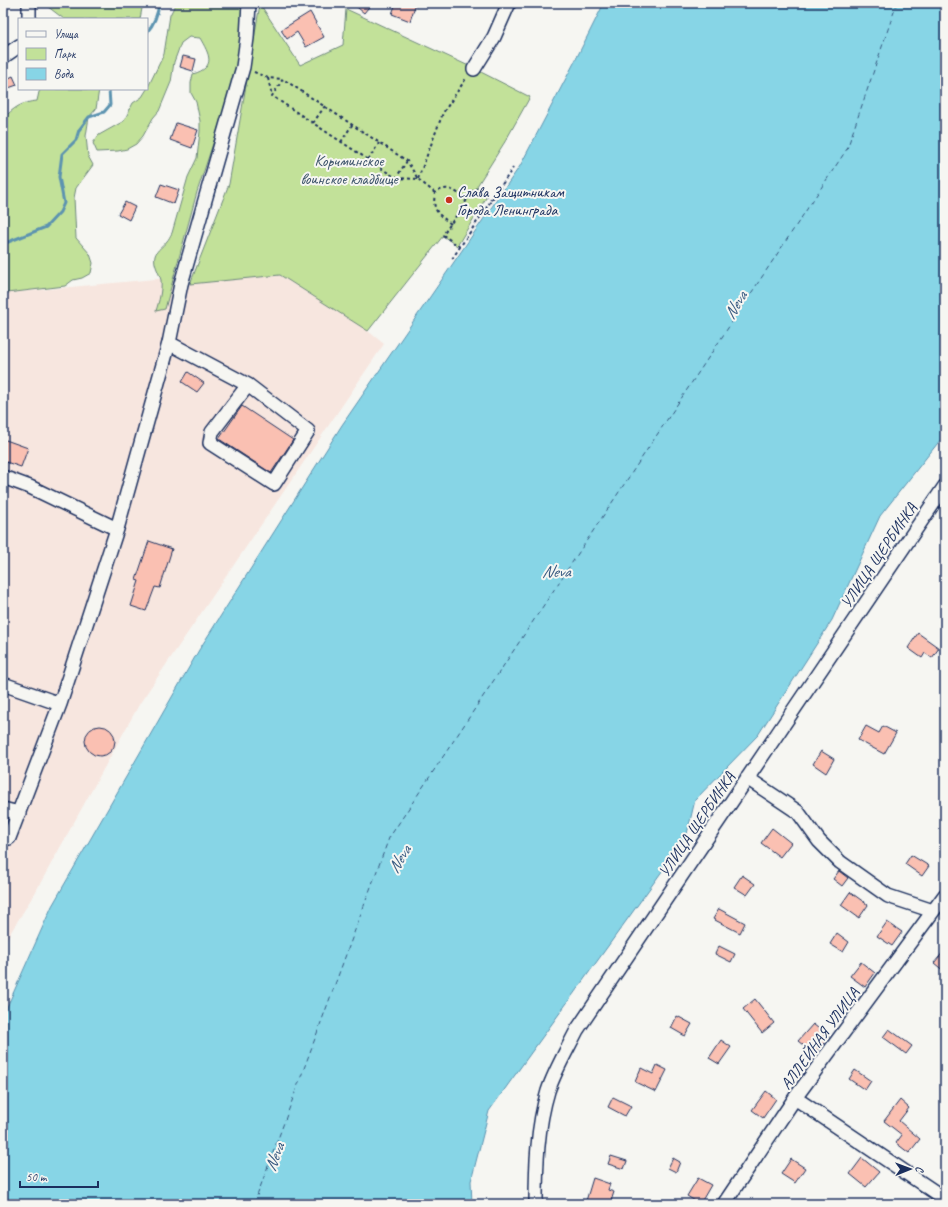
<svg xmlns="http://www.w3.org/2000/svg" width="948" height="1207" font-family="Caveat,sans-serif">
<rect width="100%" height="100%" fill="#f6f6f2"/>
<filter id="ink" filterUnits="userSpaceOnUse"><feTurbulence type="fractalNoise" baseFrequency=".025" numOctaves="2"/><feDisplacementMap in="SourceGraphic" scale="8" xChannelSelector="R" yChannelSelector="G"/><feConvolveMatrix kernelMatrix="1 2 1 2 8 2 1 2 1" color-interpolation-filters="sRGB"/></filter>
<g filter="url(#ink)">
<path fill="#f7e6df" d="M280,275L368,331L384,344L140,703L36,891L3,945V297L7,293L166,278L181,284H190Z"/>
<path fill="#c2e199" stroke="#6e887c" d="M43,3H143L140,19H64Z
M176,3H243L240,62L197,192L165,309L156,311C159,301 162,291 161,280C159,272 153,264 155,256C157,249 163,247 167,241C169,239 170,236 172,233L188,177L197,158L200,131V121L196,102L191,93V83L193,74C217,67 209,54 200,38L189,37L181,43L174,62L171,82L159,111L153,118L143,136L136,144L127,149L118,151L97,152L93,143L99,135L124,121L133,103L142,97L147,89L164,54L170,15Z
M260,4L300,65L343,45L346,9L471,67L530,97L506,140L477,186L486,198L457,246L443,236L368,331L280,275L190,284L229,184Z
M41,89H99L96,109L89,117L86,136L88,156L93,165L76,188L74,198L76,238L90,254L93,263L91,273L82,278L73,280L65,286L7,293L3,297V119C13,108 22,102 37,101L39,92Z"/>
<path fill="#87d5e6" stroke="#5c93b0" d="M604,3H945V434L880,516L832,620L758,735L695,800L686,838L489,1111L471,1181L472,1204H3V1016L52,906L199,650L342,425L520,166L574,63Z"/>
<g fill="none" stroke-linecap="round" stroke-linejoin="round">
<path stroke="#5c93b0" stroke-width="3" d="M147,32C154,24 158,13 159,3
M3,244L46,227L60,212L64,203L59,177L62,154L76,140L79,130L89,117L104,112L110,105L109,89"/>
<path stroke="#365880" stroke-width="1" stroke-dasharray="5 4" stroke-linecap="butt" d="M254,1204L389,838L847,149L897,3"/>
</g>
<path fill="#fac0b2" stroke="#1b2f5e" d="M352,3H372L364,13Z
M396,3H416L410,21L392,14Z
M310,12L324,37L306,47L297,32L287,39L281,30Z
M183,56L196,59L193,71L180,67Z
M3,65H5L9,78L13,76L17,85L3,90Z
M176,123L198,130L192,148L170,140Z
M161,184L179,190L174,204L156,197Z
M125,202L135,207L129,220L118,214Z
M188,372L204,383L197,392L182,382Z
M242,406L293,440L271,473L219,439Z
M3,439L28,448L21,467L3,461Z
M149,541L172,549L160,588L155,587L146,611L131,606L139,581L136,580Z
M918,633L939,648L932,658L925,653L922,658L908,648Z
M85 741a15 15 0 1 1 30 0a15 15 0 1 1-30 0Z
M866,726L879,733L883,726L896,733L884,754L858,740Z
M821,751L834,759L826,773L813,764Z
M772,828L791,843L780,857L761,843Z
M911,855L929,866L922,876L905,864Z
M839,871L848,878L842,886L833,879Z
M742,875L755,884L747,895L734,887Z
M850,892L868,905L859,918L841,905Z
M719,909L745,923L740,933L713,919Z
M887,922L902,932L892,946L877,936Z
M837,933L849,942L843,952L830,944Z
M719,946L735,954L731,962L715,954Z
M945,950V972L934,963Z
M861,962L875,973L865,987L850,976Z
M755,999L774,1023L762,1033L743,1009Z
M677,1016L692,1024L685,1036L671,1028Z
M813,1024L829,1037L814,1054L798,1041Z
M889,1029L912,1046L906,1054L883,1037Z
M721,1040L731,1047L719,1064L709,1058Z
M657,1065L667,1070L656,1092L635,1082L641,1068L653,1074Z
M855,1070L871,1081L865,1090L849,1079Z
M766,1091L776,1099L763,1118L752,1110Z
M613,1097L631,1106L625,1116L608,1107Z
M900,1100L909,1108L899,1121L920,1139L909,1153L896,1143L902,1135L884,1121Z
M611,1156L627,1161L624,1169L608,1164Z
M673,1158L680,1162L676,1172L668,1168Z
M862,1158L879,1172L866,1187L850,1174Z
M791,1159L805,1168L795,1183L781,1174Z
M593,1178L610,1184L608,1190L614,1192L610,1204H596L586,1201Z
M698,1178L711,1185L700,1204L687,1196Z"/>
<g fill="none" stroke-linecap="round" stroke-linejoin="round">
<defs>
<path id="minor" d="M29,19V3
M3,57L19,46
M474,69L494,37L509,3
M169,343L248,385L308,431L274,484L210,443L212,432L248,385
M3,477L30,487L117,529
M3,684L60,704
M747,778L798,812L819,841L840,862L871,884L888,896L933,911
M3,809L19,813
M9,838L60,704L117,529L169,343L181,284L243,67L247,38L249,3
M795,1098L945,1199
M536,1204C536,1167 537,1127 548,1091C555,1070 567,1050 577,1030L945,486
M724,1204L795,1098L945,895"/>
</defs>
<use href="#minor" stroke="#1b2f5e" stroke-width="16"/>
<path stroke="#1b2f5e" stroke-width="2" stroke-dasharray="3 3" stroke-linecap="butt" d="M254,72L268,78L283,79
M268,78L272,96
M313,123L325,106
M341,142L352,125
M368,160L379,143
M407,161L396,178L272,96L283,79L407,161L418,179L435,193
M396,178L418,179
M418,179L443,113L467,77
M451,224C438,214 432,211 435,193C448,184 455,191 467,200
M460,247L443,235L475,188L492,200
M452,259L513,168"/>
<use href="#minor" stroke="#f6f6f2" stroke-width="13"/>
</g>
</g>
<circle fill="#c8321e" stroke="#f6f6f2" stroke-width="1.5" cx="449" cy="200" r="4"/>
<g text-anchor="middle" stroke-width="4" stroke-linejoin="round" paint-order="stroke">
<g font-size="16" fill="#3c536a" stroke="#f6f6f2">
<text x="349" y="166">Корчминское<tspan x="349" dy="18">воинское кладбище</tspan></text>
</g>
<g font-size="16" fill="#1b2f5e" stroke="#f6f6f2" text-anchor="start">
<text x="457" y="197">Слава Защитникам<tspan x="457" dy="18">Города Ленинграда</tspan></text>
</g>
<g font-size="16" fill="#1b2f5e" stroke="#f6f6f2">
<text transform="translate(878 555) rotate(-56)" y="6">УЛИЦА ЩЕРБИНКА</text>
<text transform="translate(696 824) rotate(-56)" y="6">УЛИЦА ЩЕРБИНКА</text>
<text transform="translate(819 1038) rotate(-54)" y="6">АЛЛЕЙНАЯ УЛИЦА</text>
</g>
<g font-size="17" font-style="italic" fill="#365880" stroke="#f6f6f2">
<text transform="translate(735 305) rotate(-59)" y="6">Neva</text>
<text x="556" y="577">Neva</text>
<text transform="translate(399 859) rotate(-59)" y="6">Neva</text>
<text transform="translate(274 1157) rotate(-69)" y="6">Neva</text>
</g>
</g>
<rect width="948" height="1207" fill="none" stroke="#f6f6f2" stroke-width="16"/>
<rect x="8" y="8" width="932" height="1191" fill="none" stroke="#1b2f5e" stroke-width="1.5" filter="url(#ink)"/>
<rect x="18" y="18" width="130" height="72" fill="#f6f6f2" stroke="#9ea6b7"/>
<rect x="26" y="31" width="20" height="6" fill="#f6f6f2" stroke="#9ea6b7"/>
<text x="54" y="38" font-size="12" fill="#1b2f5e">Улица</text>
<rect x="26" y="48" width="20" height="12" fill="#c2e199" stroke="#9ea6b7"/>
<text x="54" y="58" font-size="12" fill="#1b2f5e">Парк</text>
<rect x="26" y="68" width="20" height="12" fill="#87d5e6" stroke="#9ea6b7"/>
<text x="54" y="78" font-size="12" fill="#1b2f5e">Вода</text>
<g transform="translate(910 1169) rotate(89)" stroke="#f6f6f2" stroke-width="3" paint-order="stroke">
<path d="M0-3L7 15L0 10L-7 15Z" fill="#1b2f5e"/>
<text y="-6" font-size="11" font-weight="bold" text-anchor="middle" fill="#1b2f5e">С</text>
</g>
<path d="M20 1181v6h78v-6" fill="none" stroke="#1b2f5e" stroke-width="2"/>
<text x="26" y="1181" font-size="12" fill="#1b2f5e" stroke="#f6f6f2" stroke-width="3" paint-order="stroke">50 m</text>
</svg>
